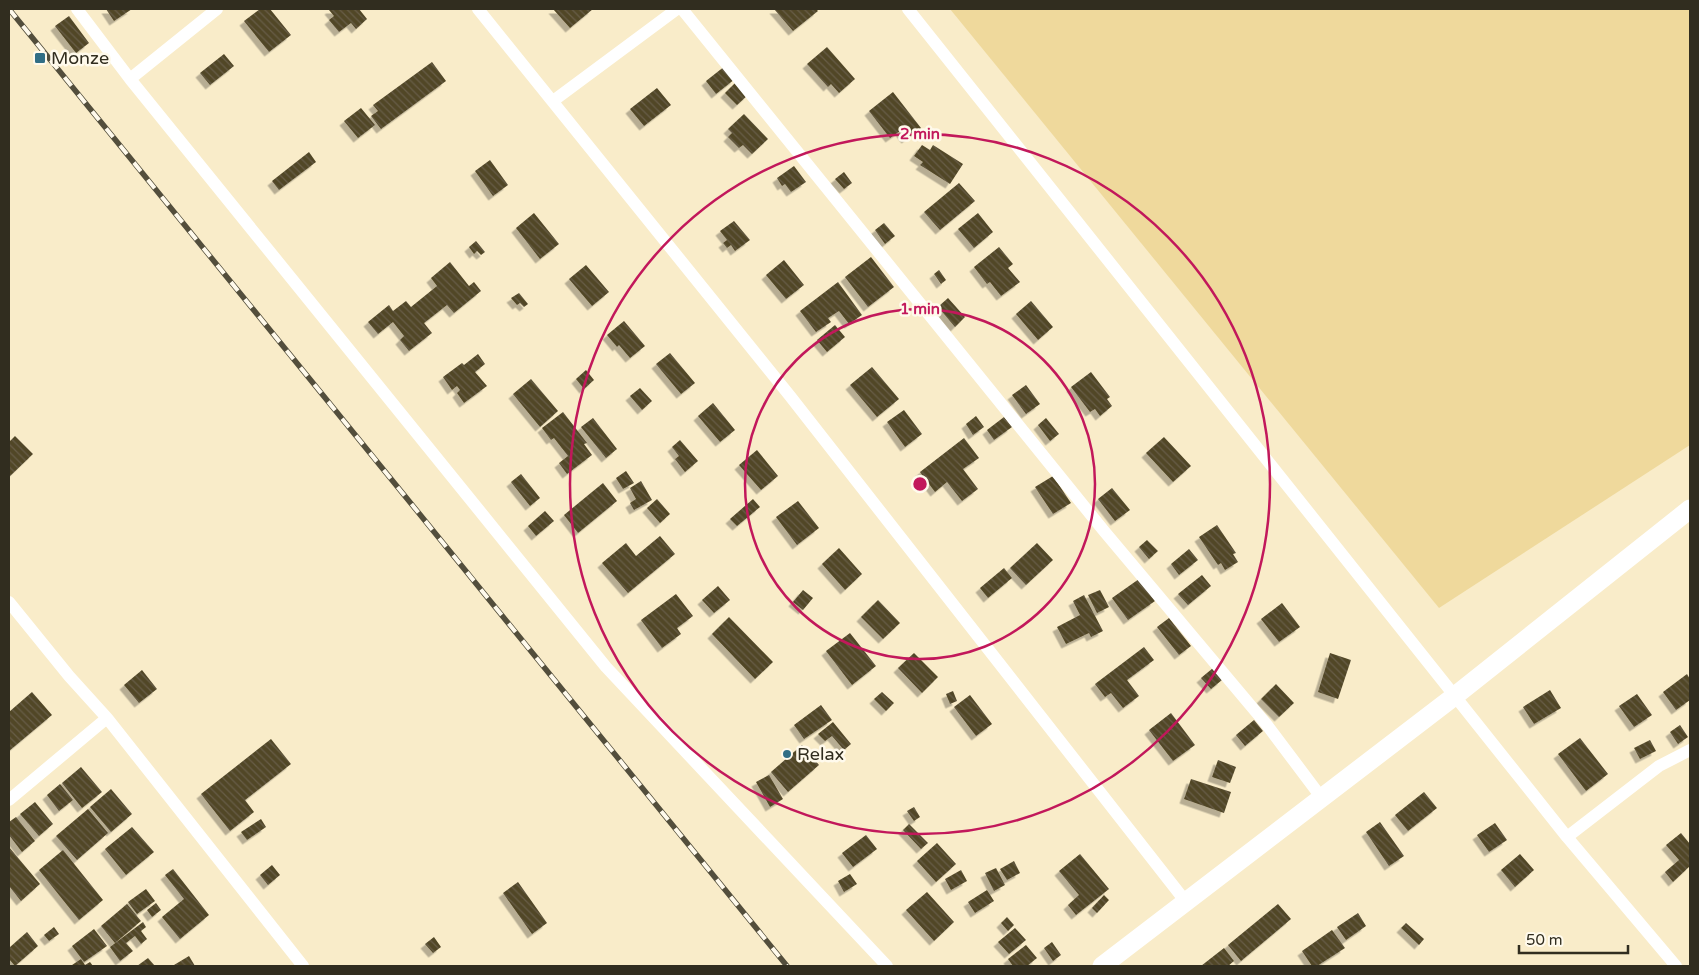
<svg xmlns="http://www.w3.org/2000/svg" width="1699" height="975" font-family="'Varela Round',sans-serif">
<defs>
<pattern id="building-back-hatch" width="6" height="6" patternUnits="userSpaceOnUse" patternTransform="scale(1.25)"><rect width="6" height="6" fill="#514628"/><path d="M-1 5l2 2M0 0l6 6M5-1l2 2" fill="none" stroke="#675e46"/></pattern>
<filter id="shadow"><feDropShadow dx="-4.5" dy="4.5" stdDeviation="0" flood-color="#0004"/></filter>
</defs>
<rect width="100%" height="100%" fill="#f9ecc9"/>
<path fill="#efd99c" d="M950,9H1690V445L1439,608Z"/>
<path fill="url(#building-back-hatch)" filter="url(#shadow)" d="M106,9H132L114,21Z
M260,9H270L291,35L269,52L244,21Z
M331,9H359L367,19L356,29L351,23L339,32L329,20L334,16L329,10Z
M553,9H593L570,28Z
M774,9H816L818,11L793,31Z
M69,16L89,43L76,53L55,26Z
M827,47L855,79L839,93L831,84L828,87L807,64Z
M224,54L234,66L210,85L200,73Z
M432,62L446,81L381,129L371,116L378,111L373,105Z
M725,66L735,79L716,94L706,81Z
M736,82L748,95L737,105L725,93Z
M657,88L671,105L644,126L630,109Z
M893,92L921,128L906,139L900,131L890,138L869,111Z
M361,108L375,125L358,138L344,121Z
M744,114L768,139L752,154L743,145L739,148L728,137L732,133L728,129Z
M922,145L930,150L933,145L963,164L950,184L920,165L923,162L914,156Z
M309,152L316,162L279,190L272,181Z
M490,160L508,185L493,196L475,171Z
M794,166L806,182L791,192L785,184L782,186L777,178Z
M844,172L852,183L844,189L835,179Z
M959,183L975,201L940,230L924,212Z
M534,213L559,244L540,259L516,228Z
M978,213L993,232L974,248L958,229Z
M734,221L750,240L735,251L731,245L727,248L723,243L727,240L720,231Z
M884,223L895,236L885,244L875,230Z
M476,241L485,252L481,255L477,251L474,254L469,247Z
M999,247L1013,264L1008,268L1020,282L1001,296L990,282L987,284L974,267Z
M871,257L894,287L868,307L845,277Z
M784,260L804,285L786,299L766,275Z
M450,262L469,286L474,282L481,291L454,313L447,305L424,323L432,333L409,351L400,340L404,336L393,322L378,334L368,322L389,305L393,311L406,301L411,307L437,286L431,278Z
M586,265L609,292L592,306L569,279Z
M939,270L946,280L941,284L934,274Z
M838,282L862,315L849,324L839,311L828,318L831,322L816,332L800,311Z
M519,293L528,304L524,307L520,303L517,305L511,298Z
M948,298L965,317L955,327L938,307Z
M1031,301L1053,327L1038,340L1016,314Z
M624,321L645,346L630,358L619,345L617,347L607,335Z
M835,325L845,337L827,352L817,340Z
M670,353L695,383L681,394L656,364Z
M478,354L485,364L475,372L487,386L464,403L457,393L460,390L457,386L452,390L443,377L462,363L464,365Z
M872,367L899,399L877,417L850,385Z
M586,370L594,380L584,389L576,379Z
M1091,372L1110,397L1107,399L1112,406L1100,416L1095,409L1090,412L1071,387Z
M531,379L558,411L540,427L513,394Z
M1026,385L1040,404L1026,414L1012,395Z
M640,388L652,401L642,410L630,396Z
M713,403L735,430L720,442L698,416Z
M904,410L922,434L905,447L887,422Z
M563,412L587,443L584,444L592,455L567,474L559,463L568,456L554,438L551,440L542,428Z
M976,416L984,427L973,435L966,424Z
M1004,417L1012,427L994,440L987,430Z
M593,418L617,449L606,458L581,427Z
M1046,418L1059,434L1050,441L1038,425Z
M15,436L33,454L9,477V442Z
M1164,437L1191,466L1173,482L1146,453Z
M964,438L979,458L963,469L978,489L962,501L947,482L935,492L920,472Z
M680,440L698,461L685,472L675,459L679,456L672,447Z
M757,450L778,476L761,490L739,465Z
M626,471L634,483L623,489L616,478Z
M521,474L540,498L530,506L511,482Z
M1053,476L1071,503L1053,514L1035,487Z
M641,481L652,500L634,510L630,503L636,499L630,488Z
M603,483L617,501L578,533L564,515Z
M1112,488L1130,510L1115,521L1098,499Z
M657,499L670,514L660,523L647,508Z
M753,499L760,507L737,526L730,519Z
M798,501L819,528L797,545L776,517Z
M545,511L554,521L536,536L528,526Z
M1217,525L1236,553L1233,554L1238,562L1225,570L1221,563L1218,565L1199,537Z
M660,536L675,554L628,593L602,563L626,543L636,556Z
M1147,540L1158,551L1149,559L1139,547Z
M1037,543L1053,560L1026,585L1010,568Z
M839,548L862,574L845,590L822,564Z
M1189,549L1198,560L1179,575L1171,564Z
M1004,568L1012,578L988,598L980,588Z
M1202,575L1211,586L1188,605L1178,594Z
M1139,579L1155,601L1128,620L1112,598Z
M718,586L730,600L714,613L702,600Z
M803,590L813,598L803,610L793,602Z
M1100,590L1109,607L1097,613L1088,595Z
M676,594L693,616L677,628L681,634L662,648L641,620Z
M1084,595L1103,631L1091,637L1089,633L1066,644L1057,627L1080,615L1073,601Z
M878,600L900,623L883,639L861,617Z
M1282,603L1300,627L1279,642L1261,619Z
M729,617L773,662L755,679L712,634Z
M1169,618L1191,646L1179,655L1157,627Z
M850,633L876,666L852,685L826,651Z
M1144,647L1154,660L1127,680L1139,696L1123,708L1111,693L1105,697L1095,684Z
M914,653L938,677L922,693L898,668Z
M1330,653L1351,660L1338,699L1318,692Z
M1213,668L1222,680L1211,689L1201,678Z
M142,670L157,689L139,703L124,685Z
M1687,674L1690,679V700L1676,710L1663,692Z
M1276,684L1294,703L1279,717L1261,699Z
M1550,690L1561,708L1534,724L1523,707Z
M953,691L957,701L950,704L946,694Z
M32,692L52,715L9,751V712Z
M882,692L894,703L886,711L874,699Z
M1637,694L1652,715L1634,727L1619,706Z
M970,695L992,724L976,736L954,707Z
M821,705L832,720L804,739L794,725Z
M1171,713L1195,745L1173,761L1149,730Z
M1254,720L1263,731L1245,746L1236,735Z
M833,722L851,744L844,750L832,736L825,741L818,734Z
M1680,725L1688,737L1678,744L1670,732Z
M1580,738L1608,774L1586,791L1558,754Z
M271,739L291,764L245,800L254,812L230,831L201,794Z
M1650,740L1656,751L1640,759L1634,748Z
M802,745L819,765L788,792L771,772Z
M1218,760L1236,767L1230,783L1212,777Z
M81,767L102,792L82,808L62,783Z
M769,775L783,799L770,807L756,782Z
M1191,779L1231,792L1224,813L1184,799Z
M60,784L73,800L59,811L47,795Z
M111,789L132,814L111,832L90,807Z
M1424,792L1437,808L1408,831L1395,815Z
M35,802L53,824L39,836L20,814Z
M914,807L920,817L914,821L907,811Z
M88,809L108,833L77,860L56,836Z
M16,817L35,841L22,852L9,835V822Z
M261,819L266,827L247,840L241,832Z
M1380,822L1404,856L1389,866L1366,832Z
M1495,823L1507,840L1489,852L1477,835Z
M909,824L928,843L921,849L903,830Z
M132,827L154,852L126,875L105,849Z
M1681,833L1690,844V866L1673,882L1665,872L1679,860L1666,845Z
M866,835L877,849L853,867L842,853Z
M937,843L956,864L936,882L917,861Z
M9,847L40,884L21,901L9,886Z
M63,850L103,900L79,920L39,870Z
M1080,854L1109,889L1076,915L1068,905L1079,895L1059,871Z
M1520,854L1534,870L1515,887L1501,870Z
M1014,861L1020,873L1007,880L1000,869Z
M272,865L280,875L268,885L260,875Z
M996,868L1005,885L994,891L985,873Z
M173,869L209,915L180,939L162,917L184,899L165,875Z
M961,870L967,881L951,890L945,879Z
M850,874L857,884L844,892L838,881Z
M518,882L547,923L532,934L503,893Z
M146,889L155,901L137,914L128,902Z
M987,890L994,901L975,913L968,902Z
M927,892L954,922L934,941L906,910Z
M1104,895L1109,900L1097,913L1092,908Z
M156,903L161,910L152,917L147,910Z
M127,904L141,921L115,943L101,926Z
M1278,904L1291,919L1241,961L1228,945Z
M1358,913L1366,926L1346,940L1337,927Z
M1007,917L1014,925L1008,931L1001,923Z
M143,922L146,927L141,931L147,939L141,944L135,936L126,943L133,951L120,961L110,947Z
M1406,923L1424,939L1419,945L1401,928Z
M54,927L59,934L49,941L44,935Z
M1015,928L1026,940L1009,954L998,942Z
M94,929L107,946L84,962L72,946Z
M1332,930L1345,948L1317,966H1312L1302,951Z
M27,932L38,946L15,966L9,959V948Z
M434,937L441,947L433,953L425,944Z
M1052,942L1061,955L1053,961L1044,948Z
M1026,945L1037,958L1027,966H1013L1008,959Z
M1224,948L1234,961L1228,966H1201Z
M189,956L195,966H175L174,965Z
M148,958L155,966H137Z
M81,959L85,965L90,962L93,966H73L72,965Z"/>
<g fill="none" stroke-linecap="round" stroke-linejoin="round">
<path stroke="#fff" stroke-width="12" d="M77,9L130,79L606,667L887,966
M478,9L790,396L1186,902
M682,9L1104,531L1267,725L1321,797
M908,9L1567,837L1676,966
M130,79L217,9
M553,101L677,9
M9,602L69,676L107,718L303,966
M9,800L107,718
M1567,837L1659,766L1690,750"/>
<path stroke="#fff" stroke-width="19" d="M1102,966L1456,695L1690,509"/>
<defs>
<path id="rail" d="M9,9L787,966"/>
</defs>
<use href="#rail" stroke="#534e3c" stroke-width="5.5"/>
<use href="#rail" stroke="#fffaec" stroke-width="4" stroke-dasharray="11" stroke-linecap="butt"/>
</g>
<g fill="none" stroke="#c2185b" stroke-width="2.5">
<circle cx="920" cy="484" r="175"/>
<circle cx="920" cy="484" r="350"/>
</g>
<g fill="#316e85" stroke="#fffaec" stroke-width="2">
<rect x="34" y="52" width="12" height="12" rx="2.5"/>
<circle cx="787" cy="754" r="5"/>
</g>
<g text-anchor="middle" stroke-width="5" stroke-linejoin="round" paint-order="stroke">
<g font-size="18" fill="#312d1f" stroke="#fffaec" text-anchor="start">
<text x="51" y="64">Monze</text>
<text x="797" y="760">Relax</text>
</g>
</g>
<circle cx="920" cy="484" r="8" fill="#c2185b" stroke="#fffaec" stroke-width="2.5"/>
<g font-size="15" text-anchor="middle" font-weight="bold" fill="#c2185b" stroke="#fffaec" stroke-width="5" stroke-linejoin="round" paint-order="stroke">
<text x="920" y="139">2 min</text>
<text x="920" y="314">1 min</text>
</g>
<rect width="1699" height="975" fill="none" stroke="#312d1f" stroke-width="20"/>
<path d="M1519 945v8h109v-8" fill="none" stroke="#312d1f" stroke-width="2.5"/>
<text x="1526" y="945" font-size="15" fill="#312d1f" stroke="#fffaec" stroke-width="4" paint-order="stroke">50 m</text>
</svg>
